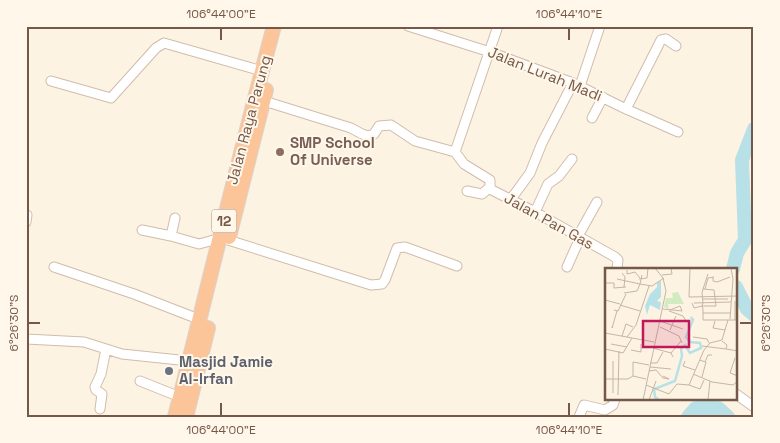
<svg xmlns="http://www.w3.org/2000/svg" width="780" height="443" font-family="'Space Grotesk',sans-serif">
<rect width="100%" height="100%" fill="#fdf3e3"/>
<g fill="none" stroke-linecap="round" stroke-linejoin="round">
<path stroke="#b7e1e7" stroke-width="14" d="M733,269L737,253L745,240L742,160L754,129
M736,287L747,309L754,315
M688,417L696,408H718L728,417"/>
<defs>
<path id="minor" d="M408,26L490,52L573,83L626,109L678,132
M51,81L111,98L156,48L164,43L262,71
M580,86L600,26
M264,101L351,128L362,134L368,136L374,134L379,126L391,125L415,141L455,152L464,164L490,180V189L535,212L615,257L618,260L617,269
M626,109L661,40L666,39L676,46
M592,118L603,97
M455,152L498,26
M467,191L482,194L489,188
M511,199L530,173L542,143L573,83
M535,212L548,184L559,176L572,159
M26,222L27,215
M142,230L171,236L199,244L221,238
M171,236L175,218
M578,236L597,202
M228,240L371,285L382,284L385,280L397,248L405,247L457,266
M54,267L134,294L201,320
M567,267L580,238
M26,339L84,342L122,354L189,361
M140,381L180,397
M736,394L754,407
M100,409L102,394L96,390L95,387L101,374L106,349
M579,417L584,405L605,410L613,405L615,399"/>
<path id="trunk" d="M229,237L266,90
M175,417C208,287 239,156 274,26
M186,417L208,328"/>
</defs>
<use href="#minor" stroke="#d1bcac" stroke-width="11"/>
<use href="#trunk" stroke="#dbd4cf" stroke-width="16"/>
<use href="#minor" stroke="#fff" stroke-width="9"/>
<use href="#trunk" stroke="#fcc499" stroke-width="14"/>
</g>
<path fill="none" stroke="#765848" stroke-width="2" d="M221,28V40M569,28V40M28,323H40M740,323H752M221,403V416M569,403V416"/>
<circle fill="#8d6e63" stroke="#fff7ea" stroke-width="2" cx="280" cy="152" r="5"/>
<circle fill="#6b7280" stroke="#fff7ea" stroke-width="2" cx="169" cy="371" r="5"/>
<g text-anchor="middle" stroke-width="4" stroke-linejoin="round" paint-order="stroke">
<rect fill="#fff7ea" stroke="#9f8879" stroke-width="1" x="211.5" y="209.5" width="25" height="23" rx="4"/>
<g font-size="14" font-weight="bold" fill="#765848">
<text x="224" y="226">12</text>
</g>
<g font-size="15" fill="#765848" stroke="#fff7ea">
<text transform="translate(545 74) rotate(22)" y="5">Jalan Lurah Madi</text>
<text transform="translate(249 120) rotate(-75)" y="5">Jalan Raya Parung</text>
<text transform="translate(549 221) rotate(29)" y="5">Jalan Pan Gas</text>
</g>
<g font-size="15" font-weight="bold" fill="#785e54" stroke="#fff7ea" text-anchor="start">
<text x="290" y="148">SMP School<tspan x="290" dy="17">Of Universe</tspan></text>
</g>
<g font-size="15" font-weight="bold" fill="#5b616d" stroke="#fff7ea" text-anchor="start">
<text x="179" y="367">Masjid Jamie<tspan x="179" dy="17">Al-Irfan</tspan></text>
</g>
</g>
<g transform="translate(605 268)">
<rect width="132" height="132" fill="#fdf3e3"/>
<path d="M73,24L79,36H63L64,41L59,39L61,30H68L67,25Z" fill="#d3ebc1"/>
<path d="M56,13V29L52,33L56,34L55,42L45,37L42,47L40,38L45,26L52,19V14Z" fill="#b7e1e7"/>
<path fill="none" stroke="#b7e1e7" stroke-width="2.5" d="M54,132L50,129L49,121L70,113L77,88L76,80L80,77L85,85L96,80L95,75L85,74L81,69L88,52L86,49"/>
<path fill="none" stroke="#c7b5a5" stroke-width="1" d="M22,2V6L30,4L35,10M17,5L20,9L19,19M57,7L67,6L66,0M108,9V13L112,14L125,9M12,11L35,16L37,7M34,11L42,10L43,0M0,15H9V20L21,19M98,21L103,6M100,21L103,10L109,9M19,25L32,23L35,16L47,18L59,10M84,29L133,28M84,29L85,0M97,31H123M0,32L15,36M87,35L89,40L97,38H111L109,22L98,21L97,25L98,35L97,38L98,41V52H123M89,35L126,34M15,37L35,43M58,41L77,43M9,42L13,43L21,26M65,42L75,38L77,43M64,43L78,48L81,53M98,45H125M125,51L128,11L126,0M130,52V33M55,53L78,61M110,53L108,60L120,62M8,58L7,60L12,43M55,59L74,68L77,75M65,62L71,48M0,65L49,74M17,68L21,56L28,59M22,69L31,57L44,18M88,69L102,71L104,75M117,73L122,77L121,81L133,83M6,76L22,79M97,78L121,81M48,80L66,85L68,89M0,81L18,85L27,70M26,82L36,84V76M66,85L76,73M130,90L125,105L133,108M95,92L100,94L103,87H107M8,93V125M80,93L78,98L90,102M45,95H52L58,84M45,99L66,101M44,103L51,102L58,110L64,111L58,108M88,106L107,114L128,117L133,113M28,108V94L44,97M97,109L101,94M0,111H23L28,108L41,111M41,117L64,126L72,116L84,117L99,82L105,75L117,72L123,52H133M84,117L95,121L99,112M13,127L14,83M38,132L61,23L58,10L50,0M44,132L51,113M103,132L105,113"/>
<path fill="#c2185b" fill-opacity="0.15" stroke="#c2185b" stroke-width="2.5" d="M38,53H84V79H38Z"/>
<rect width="132" height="132" fill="none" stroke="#765848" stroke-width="2.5"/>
</g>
<rect width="780" height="443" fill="none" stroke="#fff7ea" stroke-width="55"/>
<rect x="28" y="28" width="724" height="388" fill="none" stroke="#765848" stroke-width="2"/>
<g font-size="12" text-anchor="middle" fill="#765848">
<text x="221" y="18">106°44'00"E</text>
<text x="569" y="18">106°44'10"E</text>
<text transform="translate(14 323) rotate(-90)" y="4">6°26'30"S</text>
<text transform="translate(766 323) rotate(-90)" y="4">6°26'30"S</text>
<text x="221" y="434">106°44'00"E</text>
<text x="569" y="434">106°44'10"E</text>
</g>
</svg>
